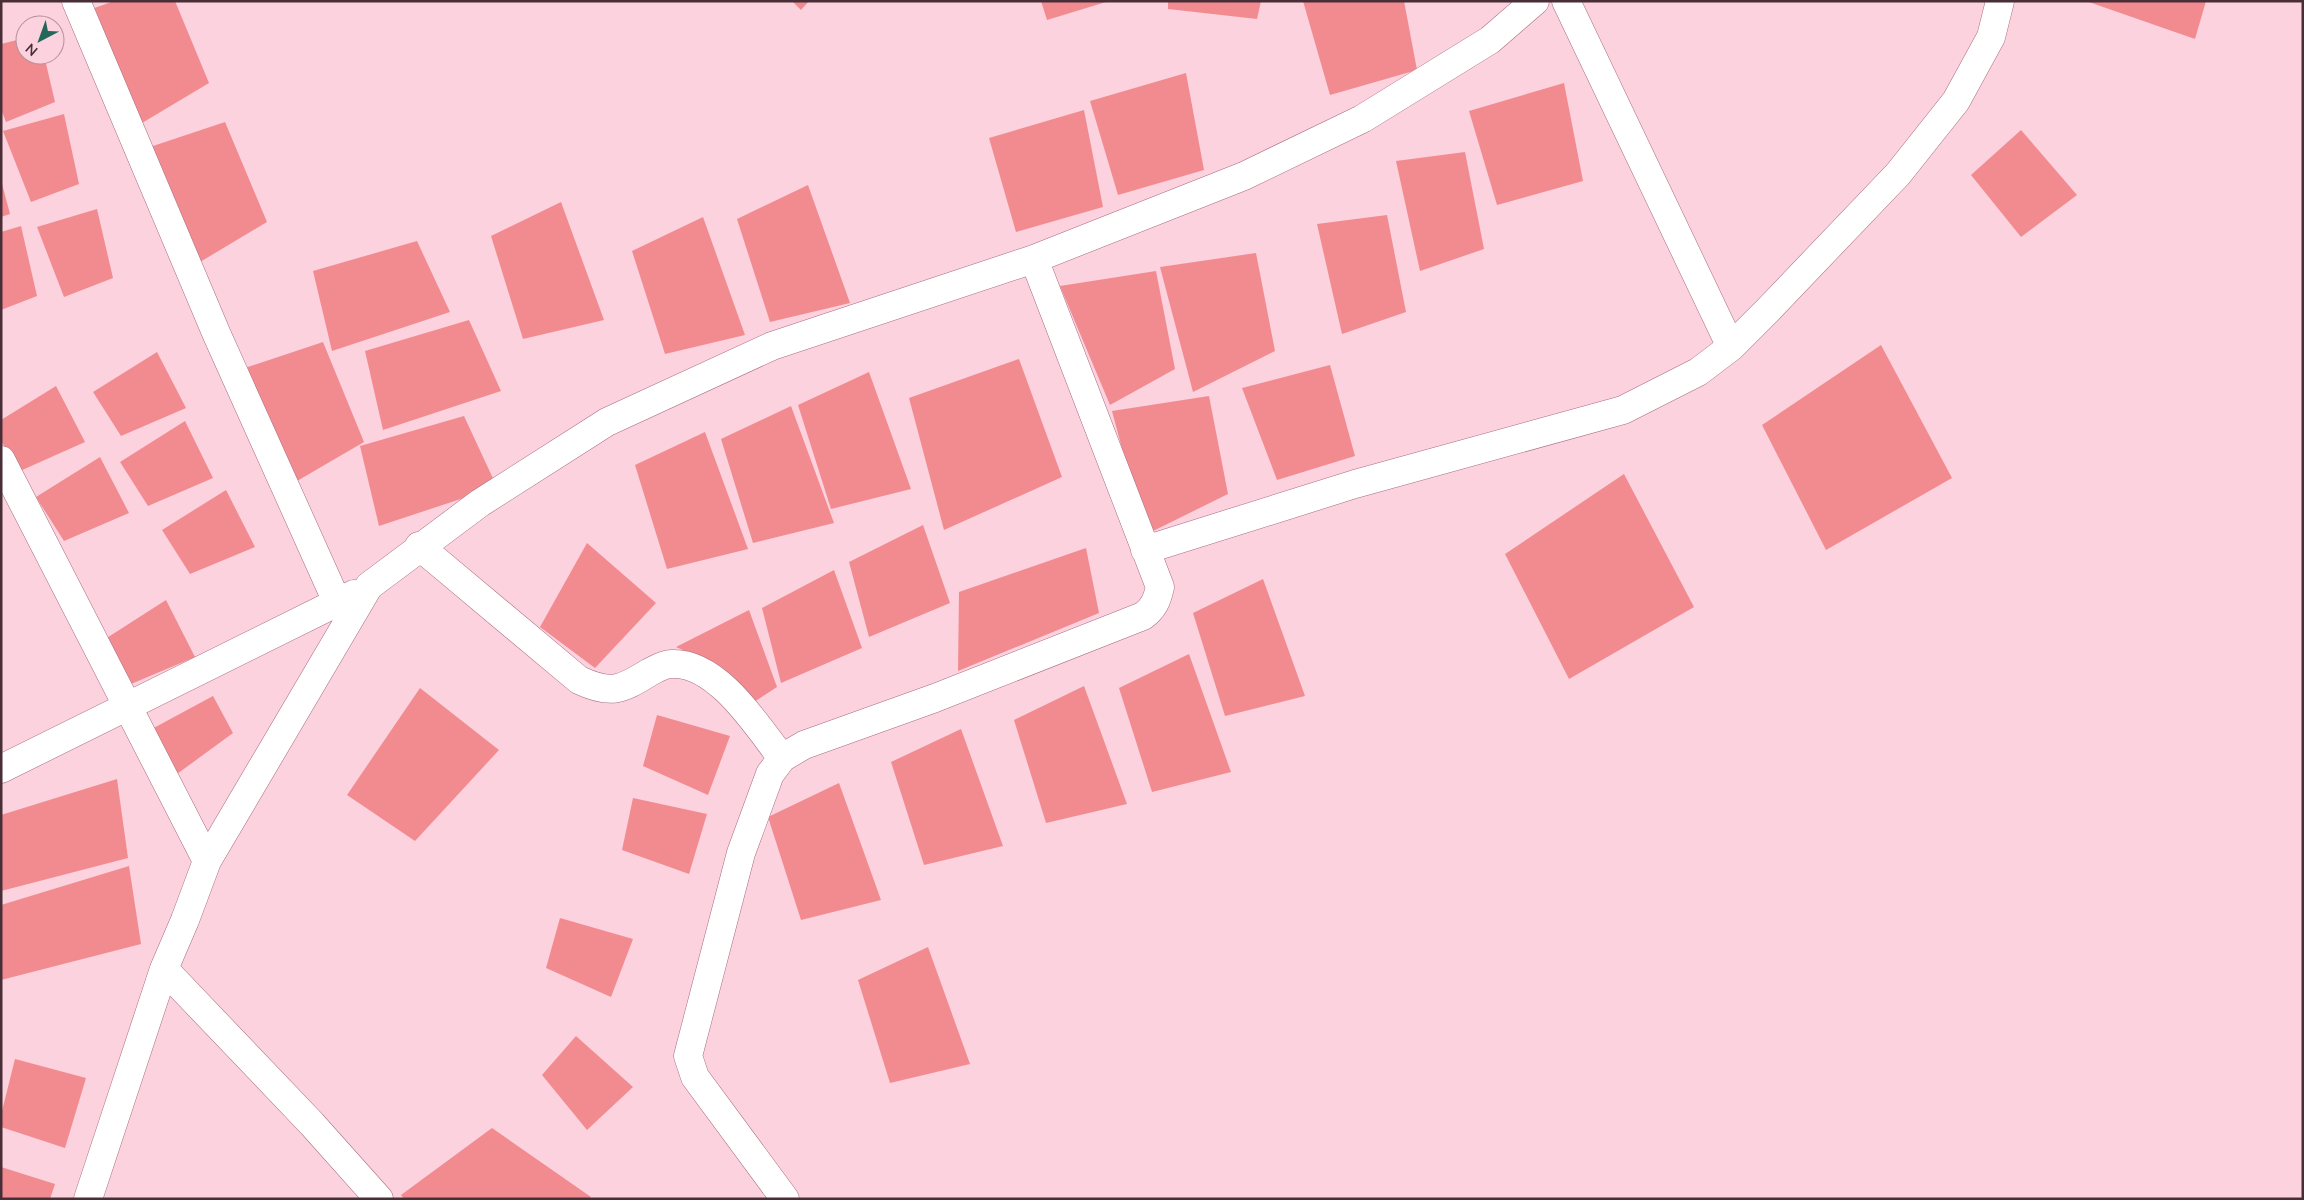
<svg xmlns="http://www.w3.org/2000/svg" width="2304" height="1200" font-family="Mulish,sans-serif">
<rect width="100%" height="100%" fill="#fbd2de"/>
<path fill="#f28b90" d="M114,1H175L209,83L142,123L89,10Z
M792,1H809L801,10Z
M1041,1H1106V2L1047,20Z
M1168,1H1261L1257,19L1168,9Z
M1303,1H1404L1417,70L1330,95Z
M2086,1H2206L2195,39Z
M25,38V55H44L55,102L6,122L1,109V44Z
M1186,73L1204,170L1118,195L1090,101Z
M1564,83L1583,181L1497,205L1469,111Z
M1084,110L1103,207L1016,232L989,138Z
M64,114L79,184L31,202L3,131Z
M225,122L267,222L200,262L147,148Z
M2021,130L2077,195L2021,237L1971,175Z
M1465,152L1484,249L1420,271L1396,161Z
M1,180L10,214L1,217Z
M808,185L850,303L770,322L737,219Z
M561,202L604,320L523,339L491,236Z
M97,209L113,278L64,297L37,227Z
M1387,215L1406,312L1342,334L1317,224Z
M703,217L745,335L665,354L632,251Z
M21,226L37,296L1,310V232Z
M417,241L450,312L332,351L313,271Z
M1256,253L1275,351L1193,392L1160,267Z
M1156,271L1175,369L1110,405L1060,286Z
M469,320L501,391L383,430L365,351Z
M323,342L364,442L297,481L245,368Z
M1881,345L1952,478L1826,550L1762,425Z
M157,352L186,408L121,436L93,392Z
M1019,359L1062,477L944,530L909,398Z
M1330,365L1355,456L1277,480L1242,388Z
M869,372L911,489L831,509L798,405Z
M56,386L85,442L20,471L1,441V420Z
M1209,396L1228,494L1145,535L1112,411Z
M791,406L834,523L753,543L721,439Z
M464,416L497,487L379,526L360,446Z
M185,421L213,478L148,506L120,462Z
M705,432L748,549L667,569L635,465Z
M100,457L129,513L64,541L36,497Z
M1624,474L1694,607L1569,679L1505,554Z
M226,490L255,547L190,574L162,530Z
M923,525L950,603L869,637L849,562Z
M587,543L656,603L595,668L540,627Z
M1086,548L1099,613L958,671L959,592Z
M834,570L862,648L781,683L762,608Z
M1263,579L1305,696L1225,716L1193,613Z
M166,600L195,657L131,684L102,641Z
M749,610L777,687L751,704L717,666L676,647Z
M1189,654L1231,772L1152,792L1119,688Z
M1084,686L1127,804L1046,823L1014,720Z
M420,688L499,750L415,841L347,795Z
M213,696L233,733L177,774L150,730Z
M657,715L730,736L708,795L643,766Z
M961,729L1003,846L924,865L891,762Z
M117,779L128,858L1,891V815Z
M839,783L881,900L801,920L768,817Z
M633,798L707,814L689,874L622,850Z
M129,866L141,944L1,980V905Z
M560,918L633,939L611,997L546,968Z
M928,947L970,1064L890,1083L858,980Z
M576,1036L633,1087L587,1130L542,1075Z
M15,1059L86,1078L65,1148L1,1127V1115Z
M492,1128L591,1197L588,1199H404L401,1195Z
M1,1167L55,1184L50,1199H1Z"/>
<g fill="none" stroke-linecap="round" stroke-linejoin="round">
<defs>
<path id="minor" d="M76,1L217,335L337,602
M1566,1L1731,347
M1,460L207,861
M419,546L579,680C611,695 621,690 650,672C656,669 664,664 671,664C717,661 757,726 782,758
M1145,550L1355,484L1623,410L1698,372L1731,347L1767,311L1898,174L1956,101L1991,37L2000,1
M1,769L354,594
M164,969L312,1124L379,1199
M88,1199L164,969L185,920L207,861L369,586L480,503L607,422L772,346L1034,259L1244,176L1362,119L1490,40L1535,1
M785,1199L695,1077L688,1056L741,853L770,774L782,758L804,745L935,698L1143,616C1154,608 1157,600 1160,587L1034,259"/>
</defs>
<use href="#minor" stroke="#a96c81" stroke-width="29"/>
<use href="#minor" stroke="#fff" stroke-width="28"/>
</g>
<rect width="2304" height="1200" fill="none" stroke="#492e37" stroke-width="5"/>
<g transform="translate(40 40) rotate(221)"><circle r="24" fill="#fbd2de" stroke="#b4909b"/>
<path d="M0-4L9 19L0 12L-9 19Z" fill="#22675a"/>
<text y="-8" font-size="14" font-weight="bold" text-anchor="middle" fill="#492e37">N</text>
</g>
</svg>
